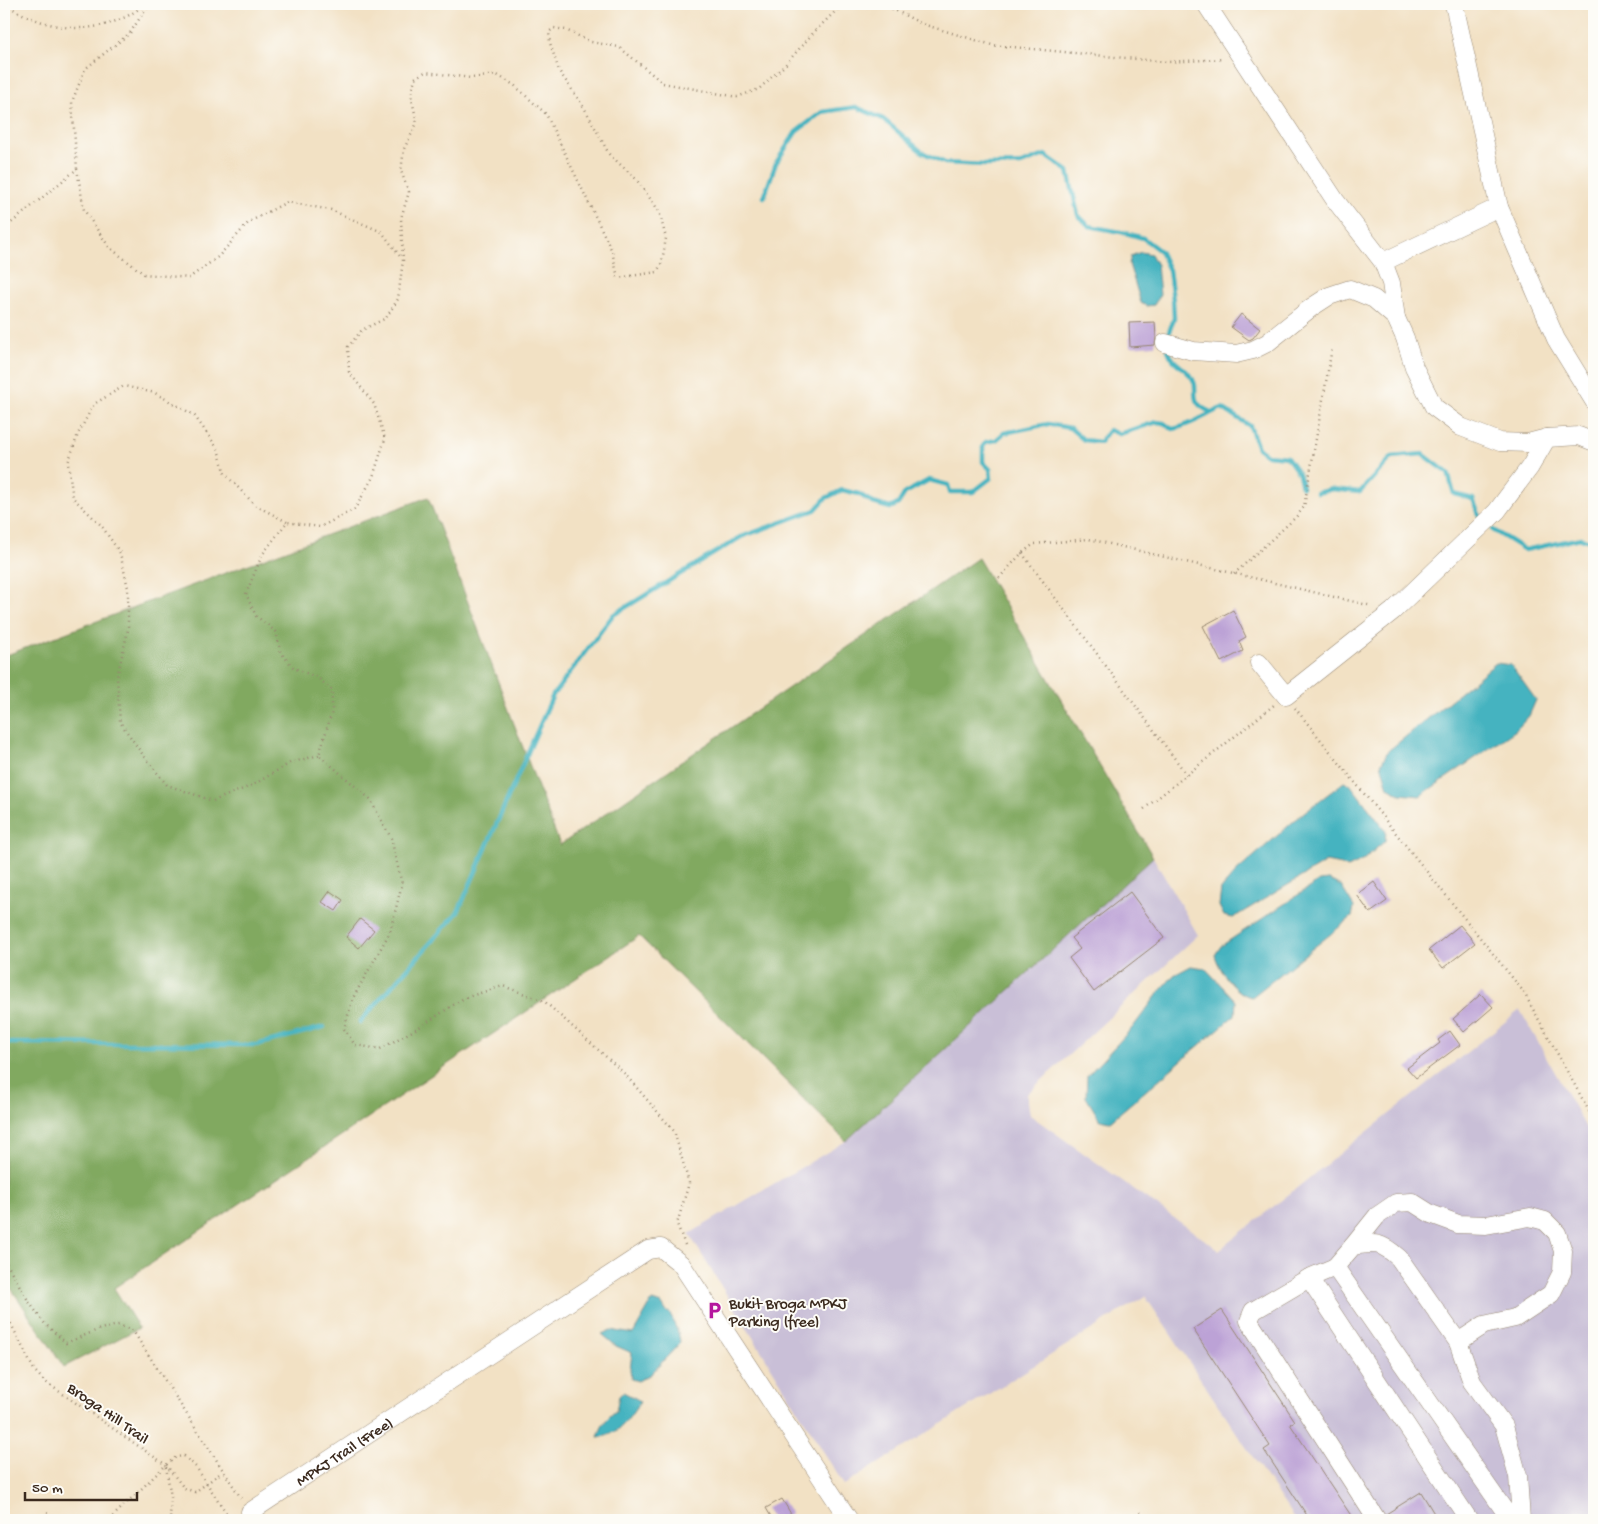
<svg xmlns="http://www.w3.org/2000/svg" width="1598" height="1524" font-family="'Gochi Hand',sans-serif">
<rect width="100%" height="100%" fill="#fdfcf7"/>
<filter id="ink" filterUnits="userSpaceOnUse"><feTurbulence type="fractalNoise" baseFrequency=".02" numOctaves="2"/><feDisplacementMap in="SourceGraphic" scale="10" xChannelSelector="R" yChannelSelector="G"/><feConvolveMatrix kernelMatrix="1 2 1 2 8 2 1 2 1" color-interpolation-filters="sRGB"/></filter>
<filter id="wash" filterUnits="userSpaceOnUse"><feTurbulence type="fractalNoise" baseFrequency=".0096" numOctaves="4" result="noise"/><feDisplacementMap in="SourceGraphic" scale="20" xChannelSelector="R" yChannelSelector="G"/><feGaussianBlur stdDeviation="1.12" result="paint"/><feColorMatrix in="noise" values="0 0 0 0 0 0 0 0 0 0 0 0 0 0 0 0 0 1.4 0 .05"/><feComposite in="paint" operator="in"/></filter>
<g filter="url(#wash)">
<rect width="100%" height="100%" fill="#f2e1c4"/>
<path fill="#c9bfd7" d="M1153,857L1198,935L1027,1094L1030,1115L1219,1250L1520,1010L1594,1142V1520H1295L1145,1296L844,1485L689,1234L846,1141Z"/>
<path fill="#81a960" stroke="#5e6a3f" d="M428,497L560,845L978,558L1153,857L846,1141L639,936L114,1288L139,1328L64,1367L4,1278V656Z"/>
<path fill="#45b3c0" stroke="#406e6f" d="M1141,252L1151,254L1157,265L1160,295L1154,305L1146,306L1141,303L1129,264L1131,256Z
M1496,663L1511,665L1536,700L1529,716L1516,730L1420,796L1400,794L1388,787L1381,764L1388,751Z
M1344,782L1350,784L1386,831L1385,841L1362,861L1348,868L1341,865L1326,862L1233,918L1224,916L1219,906L1221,889L1236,872L1303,813Z
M1329,880L1341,886L1354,907L1352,917L1252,997C1236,995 1219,970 1215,955L1221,946L1319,881Z
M1191,966L1205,968L1236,1001L1235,1015L1109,1122L1100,1120L1086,1097L1087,1076L1133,1027L1160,991L1174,975Z
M652,1301L662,1304L666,1311L670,1313C673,1323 680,1333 680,1343L651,1374L638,1381L631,1379L630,1369L632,1353L616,1346L602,1334L611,1330L633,1334Z
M623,1392L637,1399L640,1402C630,1417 618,1437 598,1437C602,1425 606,1418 616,1411L619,1396Z"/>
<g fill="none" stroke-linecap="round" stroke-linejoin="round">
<path stroke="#45b3c0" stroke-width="4.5" d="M764,197L776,163L796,132L822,112L856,107L883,119L922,152L945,163L985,165L1021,164L1045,155L1068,171L1078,215L1089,226L1126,233L1143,238L1160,251L1169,270L1173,300L1174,318L1168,335
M1168,350C1173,364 1180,364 1189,374C1204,389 1183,400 1211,412
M1317,493L1332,489L1360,492L1392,457L1423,454L1448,473L1454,494L1473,499L1480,518
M1493,530L1525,550L1581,538L1594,543
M360,1022L458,912L553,695L613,615L741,537L815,510L826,498L842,490L859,494L873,503L890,508L898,504L905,493L929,480L948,485L950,492H973L991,478L990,469L983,462V446L986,442L996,440L1004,433L1048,424L1070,428L1084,440L1100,442L1109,430L1119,434L1157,422L1164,423L1172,429C1188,427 1207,414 1222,408L1250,426L1258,448L1267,455L1287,457L1299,474L1302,487
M4,1043L256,1045L324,1027"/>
</g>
<g id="blocks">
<path fill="#bca2d6" d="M1241,314L1260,329L1253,338L1249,340L1231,327Z
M1155,322L1156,337L1155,345L1130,347L1129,323Z
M1233,610L1246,637L1239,641L1243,651L1221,662L1203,626Z
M1374,882L1387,901L1370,913L1357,895Z
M330,891L343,900L336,911L322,902Z
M1130,892L1164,938L1094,992L1069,958L1080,949L1071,938Z
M360,919L374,930L359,948L346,937Z
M1460,925L1475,943L1443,968L1429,950Z
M1481,994L1493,1007L1464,1032L1453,1019Z
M1450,1031L1460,1045L1416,1078L1407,1068L1440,1043L1438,1040Z
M1222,1310L1295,1421L1290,1424L1354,1520H1310L1264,1450L1270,1446L1193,1329Z
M1421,1492L1438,1520H1388L1386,1514Z
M782,1499L791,1514L780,1520H773L766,1508Z"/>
</g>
</g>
<g filter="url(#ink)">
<use href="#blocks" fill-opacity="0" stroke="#968671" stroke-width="1"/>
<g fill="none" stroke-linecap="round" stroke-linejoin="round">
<defs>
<g id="minor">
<path d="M1206,4L1335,200L1383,262L1391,283L1396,318"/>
<path d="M1454,4L1499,207L1556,339L1594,401"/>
<path d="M1383,262L1499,207"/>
<path d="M1165,343L1193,351L1236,354L1253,350L1267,343L1312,307L1329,296L1350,289L1374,299L1396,318L1405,338L1414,367L1434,407L1461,427L1500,442L1528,443L1547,438"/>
<path d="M1259,663L1286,696L1393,611L1497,511L1530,467L1547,438L1579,436L1594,442"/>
<path d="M1353,1246L1377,1216L1396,1203L1412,1202L1431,1214L1458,1224L1486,1225L1530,1217L1545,1221L1557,1233L1563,1251L1562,1272L1551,1294L1515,1318L1484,1325L1458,1342"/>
<path d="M1335,1267L1353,1246C1376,1242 1381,1242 1399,1258L1458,1342L1472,1382L1504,1426L1518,1476L1521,1520"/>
<path d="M1309,1278L1469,1520"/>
<path id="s1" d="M250,1512L648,1250L661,1248L681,1264L849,1520"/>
<path d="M1377,1520L1249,1321L1253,1311L1309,1278L1335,1267L1511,1520"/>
</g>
</defs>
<use href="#minor" stroke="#968671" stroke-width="19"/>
<path stroke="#968671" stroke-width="2.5" stroke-dasharray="1 4" stroke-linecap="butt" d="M5,4C41,27 83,37 123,18C131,15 139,8 147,4
M883,4L922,24L992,45L1167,62L1223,59
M77,169L84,210L109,247L144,274L189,278L218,257L249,222L287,202L331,210L382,232L402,259
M4,229L77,169L72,102L85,69L130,33L149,4
M287,522L255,505L225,474L218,449L194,415L155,393L124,386L94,404L78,434L68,463L73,498L101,525L120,553L128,588V630L117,677L120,722L143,755L167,785L213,801L253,785L290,763L319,755
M1022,553L1187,775
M1234,574L1296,517L1304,507L1332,348
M999,578L1022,553L1034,544L1089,539L1372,606
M1295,708L1523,991L1594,1120
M1144,809L1274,705
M685,1245L677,1224L689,1183L674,1131L624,1073L544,1001L503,986L464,998L423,1025L380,1049L355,1045L344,1029L353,998L390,932L402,884L391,838L370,799L319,755L332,712V690L318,678L294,668L281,653L276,632L256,616L246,594L262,555L287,522L320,527L355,509L373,477L385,439L374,404L349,372L348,347L362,330L386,318L398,299L403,260L401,218L409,192L401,171L404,149L417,123L411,95L415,78L425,72L471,78L497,75L514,85L546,114L612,251L618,278L657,272L662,262L666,238L659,211L636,179L609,154L585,109L559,71L550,43L549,32L554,28L566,30L591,42L619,47L663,83L737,97L759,89L785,65L814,32L843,4
M4,1259L29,1302L45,1324L66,1343L100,1329L119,1325L133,1331L241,1498
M4,1310L34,1370L44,1381L166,1465L184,1488L195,1492L222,1472
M166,1467L171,1497L170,1520
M1140,1512L1144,1520
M269,1518L277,1520
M40,1520L46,1513L49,1514L52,1520
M109,1520L166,1465L176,1457L184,1456L196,1467L231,1520"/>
<use href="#minor" stroke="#fff" stroke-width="18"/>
</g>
</g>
<defs>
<symbol id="parking-bare" viewBox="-9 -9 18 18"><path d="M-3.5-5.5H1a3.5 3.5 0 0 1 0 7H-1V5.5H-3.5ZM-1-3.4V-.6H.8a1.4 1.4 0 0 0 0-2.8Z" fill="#b5179e" stroke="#fdfcf7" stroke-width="2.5" paint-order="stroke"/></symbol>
</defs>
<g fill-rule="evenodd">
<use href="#parking-bare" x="702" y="1298" width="25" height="25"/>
</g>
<g text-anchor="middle" stroke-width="4" stroke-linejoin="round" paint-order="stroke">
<g font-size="16" fill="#3b2a1e" stroke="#fdfcf7" text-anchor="start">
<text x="729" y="1308">Bukit Broga MPKJ<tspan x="729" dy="18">Parking (free)</tspan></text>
</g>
<g font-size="16" fill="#3b2a1e" stroke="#fdfcf7">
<text transform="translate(109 1412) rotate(35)" y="6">Broga Hill Trail</text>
<text dy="6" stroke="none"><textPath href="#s1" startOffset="112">MPKJ Trail (Free)</textPath></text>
</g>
</g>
<rect width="1598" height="1524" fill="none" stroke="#fdfcf7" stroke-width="20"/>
<path d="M25 1492v8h112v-8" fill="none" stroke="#3b2a1e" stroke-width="2.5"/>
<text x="32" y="1492" font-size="15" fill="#3b2a1e" stroke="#fdfcf7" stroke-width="4" paint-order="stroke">50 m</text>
</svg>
